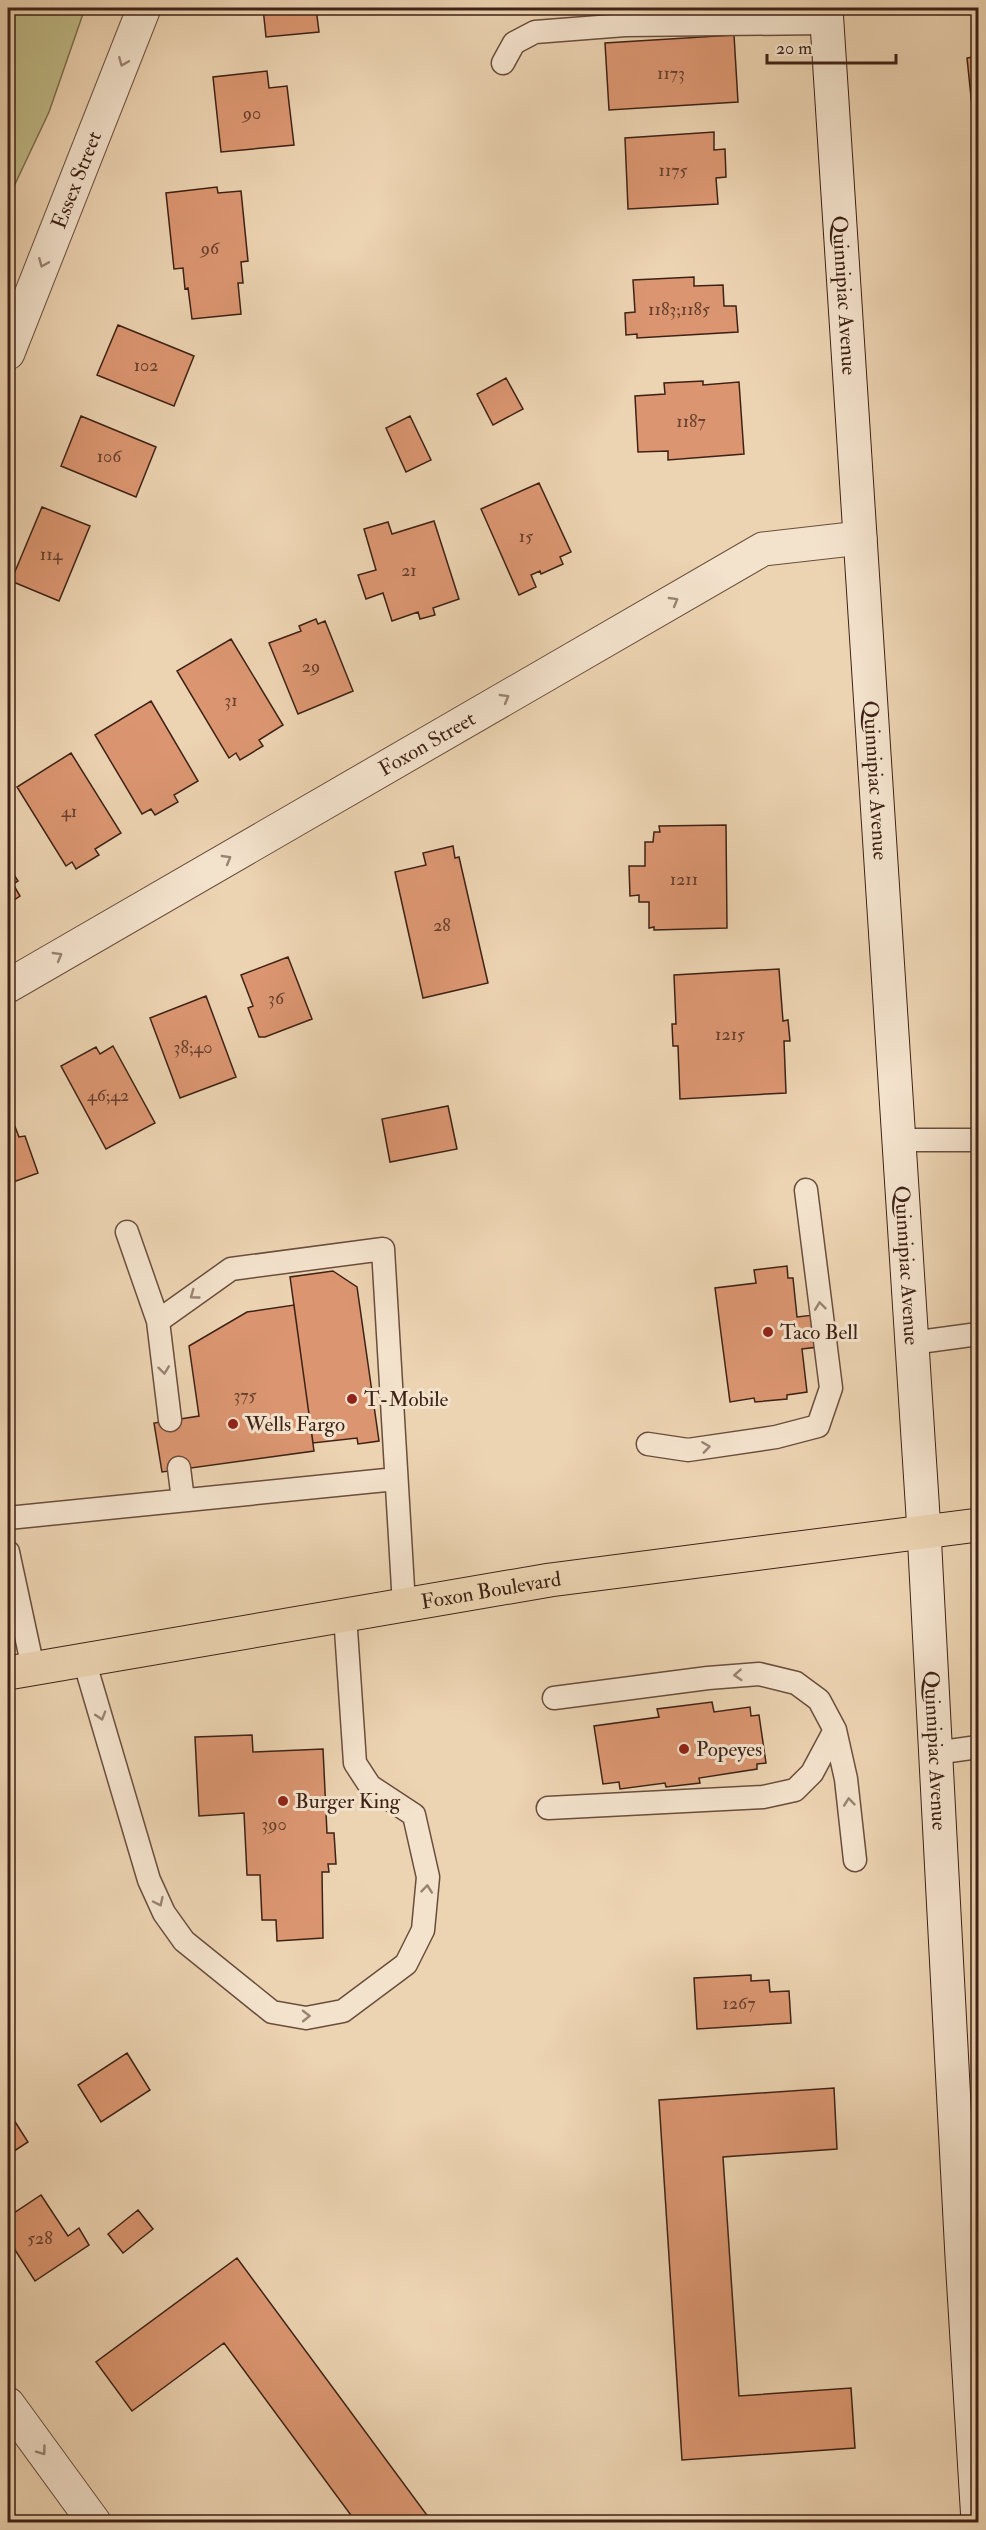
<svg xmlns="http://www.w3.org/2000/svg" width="986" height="2530" font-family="'IM FELL Double Pica',serif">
<rect width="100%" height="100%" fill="#ecd3b1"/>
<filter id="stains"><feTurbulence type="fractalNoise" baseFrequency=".00333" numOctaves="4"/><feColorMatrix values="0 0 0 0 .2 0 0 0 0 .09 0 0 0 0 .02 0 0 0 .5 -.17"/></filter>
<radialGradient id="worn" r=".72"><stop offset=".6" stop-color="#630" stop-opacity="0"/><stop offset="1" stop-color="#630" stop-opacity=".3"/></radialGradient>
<path fill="#bfba87" stroke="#7e6e4e" stroke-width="1.5" d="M8,8H85L49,112L8,199Z"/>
<path fill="#db9671" stroke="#3e2216" stroke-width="1.5" d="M263,8H316L319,32L266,37Z
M734,35L738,102L609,110L605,43Z
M978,56V115L973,116L967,58Z
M267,71L269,88L287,86L294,145L221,152L213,77Z
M714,132V150L725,149L726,177L716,178L718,204L628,209L625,138Z
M217,187L218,193L241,191L248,261L241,262L243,283H238L241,314L192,319L188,288L185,289L183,268L174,269L166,193Z
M694,277V286L723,285L724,306H736L738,332L637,338V334L626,335L625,313L635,312L633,280Z
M118,325L194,356L174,406L97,375Z
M506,378L523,409L493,425L477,394Z
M703,381V385L739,382L744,454L668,460V451L638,452L635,396L665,394L664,383Z
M81,416L156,447L136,497L61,466Z
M410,416L431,460L406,472L386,428Z
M539,483L571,552L560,557L563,564L541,574L540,571L531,575L536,587L519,595L481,509Z
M42,507L90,526L59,601L11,581Z
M434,521L459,599L433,608L435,615L420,619L418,612L392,621L383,593L366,599L358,575L376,570L364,529L388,522L392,534Z
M316,619L318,624L325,621L353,691L298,714L269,643L301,631L299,626Z
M231,639L283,725L259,740L263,746L240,760L236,753L229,758L177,671Z
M151,701L198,781L174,795L178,802L155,815L151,809L142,814L95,735Z
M71,753L121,833L95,849L99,855L76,869L72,862L66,866L17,787Z
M726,825L727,928L654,930V927L649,928V902H639V895L630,896L629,866H645V842H653L654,832H660L659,826Z
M453,846L455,858L459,857L488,983L423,998L395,872L426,865L423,853Z
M11,870L18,881L13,884L20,896L8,904V872Z
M288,957L312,1019L265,1037H259L248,1008L253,1006L241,975Z
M779,969L783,1021L788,1020L790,1041H784L786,1093L680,1099L678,1046H673L672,1024H676L674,975Z
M206,996L236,1077L180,1098L150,1018Z
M113,1046L155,1123L106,1149L61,1066L96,1047L100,1054Z
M448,1106L457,1149L390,1162L382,1119Z
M14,1124L19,1137L25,1136L38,1173L8,1184V1126Z
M787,1266L788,1278H793L797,1317L814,1315L818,1347L802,1349L807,1392L787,1395V1399L755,1402L754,1398L730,1402L715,1288L756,1283L754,1270Z
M333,1271L357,1287L379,1441L358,1444L357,1438L313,1443L290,1277Z
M294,1305L314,1451L162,1472L154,1423L199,1416L189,1346L247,1312Z
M712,1702L714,1712L750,1707L751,1716L759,1715L766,1763L757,1764V1769L699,1778L700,1783L666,1787L665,1783L620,1789L619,1782L603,1784L594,1726L659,1717L657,1709Z
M252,1735L253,1752L323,1749L327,1833H334L336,1864H328L329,1872H322L323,1938L277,1941L276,1920H262L260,1875H247L244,1813L199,1816L195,1737Z
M751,1975V1981L769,1980L770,1992L789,1991L791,2023L697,2029L694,1978Z
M127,2053L150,2090L101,2122L78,2085Z
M834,2088L837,2149L723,2157L739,2396L851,2388L855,2448L682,2460L659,2100Z
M12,2117L28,2142L8,2155V2120Z
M41,2195L68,2236L79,2228L89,2245L35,2281L8,2239V2217Z
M138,2210L153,2229L123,2253L108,2234Z
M237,2258L432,2522H356L224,2343L132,2411L96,2362Z"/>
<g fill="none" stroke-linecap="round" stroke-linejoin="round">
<defs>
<path id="service" d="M503,63L514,43L535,32L625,25L827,23
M899,1140H978
M127,1232L158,1321L170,1420
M158,1321L231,1269L383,1249L404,1605
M912,1343L978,1334
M648,1444L688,1450L776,1437L818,1426L831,1388L806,1190
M179,1468L183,1500
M8,1518L396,1479
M8,1552L33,1668
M84,1660L149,1880L164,1913L184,1941L272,2012L306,2018L343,2011L406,1964L423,1930L428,1877L414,1815L370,1786L355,1763L345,1615
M554,1698L708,1678L759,1674L796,1683L819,1700L835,1730L846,1779L855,1860
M935,1753L978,1747
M548,1808L763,1797L795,1790L812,1773L835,1730"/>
<g id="minor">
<path id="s1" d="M8,353L144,8"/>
<path id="s2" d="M8,986L763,549L860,538"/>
<path d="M8,2404L94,2522"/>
</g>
<g id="secondary">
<path id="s3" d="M826,8L924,1531L962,2257L978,2522"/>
</g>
<g id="primary">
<path id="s4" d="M8,1673L550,1580L978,1525"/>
</g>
</defs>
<use href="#service" stroke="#6a4e3d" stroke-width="25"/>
<use href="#minor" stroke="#6a4e3d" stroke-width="35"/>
<use href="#secondary" stroke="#3e2216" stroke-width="35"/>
<use href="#primary" stroke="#3e2216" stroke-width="35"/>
<use href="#service" stroke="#f3e2cc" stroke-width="22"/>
<use href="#minor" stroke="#f3e2cc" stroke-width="33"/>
<use href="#secondary" stroke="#f3e2cc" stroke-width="33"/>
<use href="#primary" stroke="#ecd3b1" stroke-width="33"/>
</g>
<defs><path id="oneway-chevron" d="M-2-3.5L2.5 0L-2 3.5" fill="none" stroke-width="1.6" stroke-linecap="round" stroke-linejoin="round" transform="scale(1.5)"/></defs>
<g stroke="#988271">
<use href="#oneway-chevron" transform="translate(123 62) rotate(112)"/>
<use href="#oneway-chevron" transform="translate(43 263) rotate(112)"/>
<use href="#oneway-chevron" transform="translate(674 601) rotate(-30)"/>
<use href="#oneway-chevron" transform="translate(505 698) rotate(-30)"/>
<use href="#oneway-chevron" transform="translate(227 859) rotate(-30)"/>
<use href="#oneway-chevron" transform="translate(58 956) rotate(-30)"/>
<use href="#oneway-chevron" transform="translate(194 1295) rotate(144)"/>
<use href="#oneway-chevron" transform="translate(820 1306) rotate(-97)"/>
<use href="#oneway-chevron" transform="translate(164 1370) rotate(83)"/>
<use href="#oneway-chevron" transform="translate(706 1447) rotate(-8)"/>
<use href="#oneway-chevron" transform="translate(738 1675) rotate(176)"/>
<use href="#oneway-chevron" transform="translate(101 1716) rotate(73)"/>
<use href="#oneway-chevron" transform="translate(849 1802) rotate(-96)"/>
<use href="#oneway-chevron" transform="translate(427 1889) rotate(-84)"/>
<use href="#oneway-chevron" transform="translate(159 1902) rotate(65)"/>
<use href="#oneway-chevron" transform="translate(306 2016) rotate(-1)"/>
<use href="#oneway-chevron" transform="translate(42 2451) rotate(54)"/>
</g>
<g fill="#8f2418" stroke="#f3e2cc" stroke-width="2">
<circle cx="768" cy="1332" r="6"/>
<circle cx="352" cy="1399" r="6"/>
<circle cx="233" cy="1424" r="6"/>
<circle cx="684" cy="1749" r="6"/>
<circle cx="283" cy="1801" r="6"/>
</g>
<g text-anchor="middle" stroke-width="6" stroke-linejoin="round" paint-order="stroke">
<g font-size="18" fill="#653f2d">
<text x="671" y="79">1173</text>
<text x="252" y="119">90</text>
<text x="673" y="176">1175</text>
<text x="210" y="254">96</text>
<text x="679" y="315">1183;1185</text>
<text x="146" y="371">102</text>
<text x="691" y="427">1187</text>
<text x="109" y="462">106</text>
<text x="526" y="542">15</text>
<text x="51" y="560">114</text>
<text x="409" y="576">21</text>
<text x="311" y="672">29</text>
<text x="231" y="706">31</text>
<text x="69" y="817">41</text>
<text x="684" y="885">1211</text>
<text x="442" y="931">28</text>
<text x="276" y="1004">36</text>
<text x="730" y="1040">1215</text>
<text x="193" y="1053">38;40</text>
<text x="108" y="1101">46;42</text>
<text x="245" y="1401">375</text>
<text x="274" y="1830">390</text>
<text x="739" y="2009">1267</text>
<text x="40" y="2244">528</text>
</g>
<g font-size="21" fill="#3e2216" stroke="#f3e2cc">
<text dy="7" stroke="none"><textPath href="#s1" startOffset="186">Essex Street</textPath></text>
<text dy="7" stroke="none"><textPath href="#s3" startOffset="288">Quinnipiac Avenue</textPath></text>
<text dy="7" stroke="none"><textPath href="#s2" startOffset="484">Foxon Street</textPath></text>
<text dy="7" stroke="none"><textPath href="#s3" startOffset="774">Quinnipiac Avenue</textPath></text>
<text dy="7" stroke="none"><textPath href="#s3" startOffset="1260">Quinnipiac Avenue</textPath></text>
<text dy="7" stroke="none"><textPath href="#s4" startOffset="490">Foxon Boulevard</textPath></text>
<text dy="7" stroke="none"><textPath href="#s3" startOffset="1746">Quinnipiac Avenue</textPath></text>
</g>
<g font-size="21" fill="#3e2216" stroke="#f3e2cc" text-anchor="start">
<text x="780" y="1339">Taco Bell</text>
<text x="364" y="1406">T-Mobile</text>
<text x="245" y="1431">Wells Fargo</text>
<text x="696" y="1756">Popeyes</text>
<text x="295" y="1808">Burger King</text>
</g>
</g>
<rect width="986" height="2530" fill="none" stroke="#ecd3b1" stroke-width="30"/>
<rect x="9" y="9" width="968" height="2512" fill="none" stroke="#3e2216" stroke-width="3"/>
<rect x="15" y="15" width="956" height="2500" fill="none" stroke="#3e2216" stroke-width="1.5"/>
<path d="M767 54v9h129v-9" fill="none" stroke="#3e2216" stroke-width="3"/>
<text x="776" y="54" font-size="18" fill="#3e2216" stroke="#f3e2cc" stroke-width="4.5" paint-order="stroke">20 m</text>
<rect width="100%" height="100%" filter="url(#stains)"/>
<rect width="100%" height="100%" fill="url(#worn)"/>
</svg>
